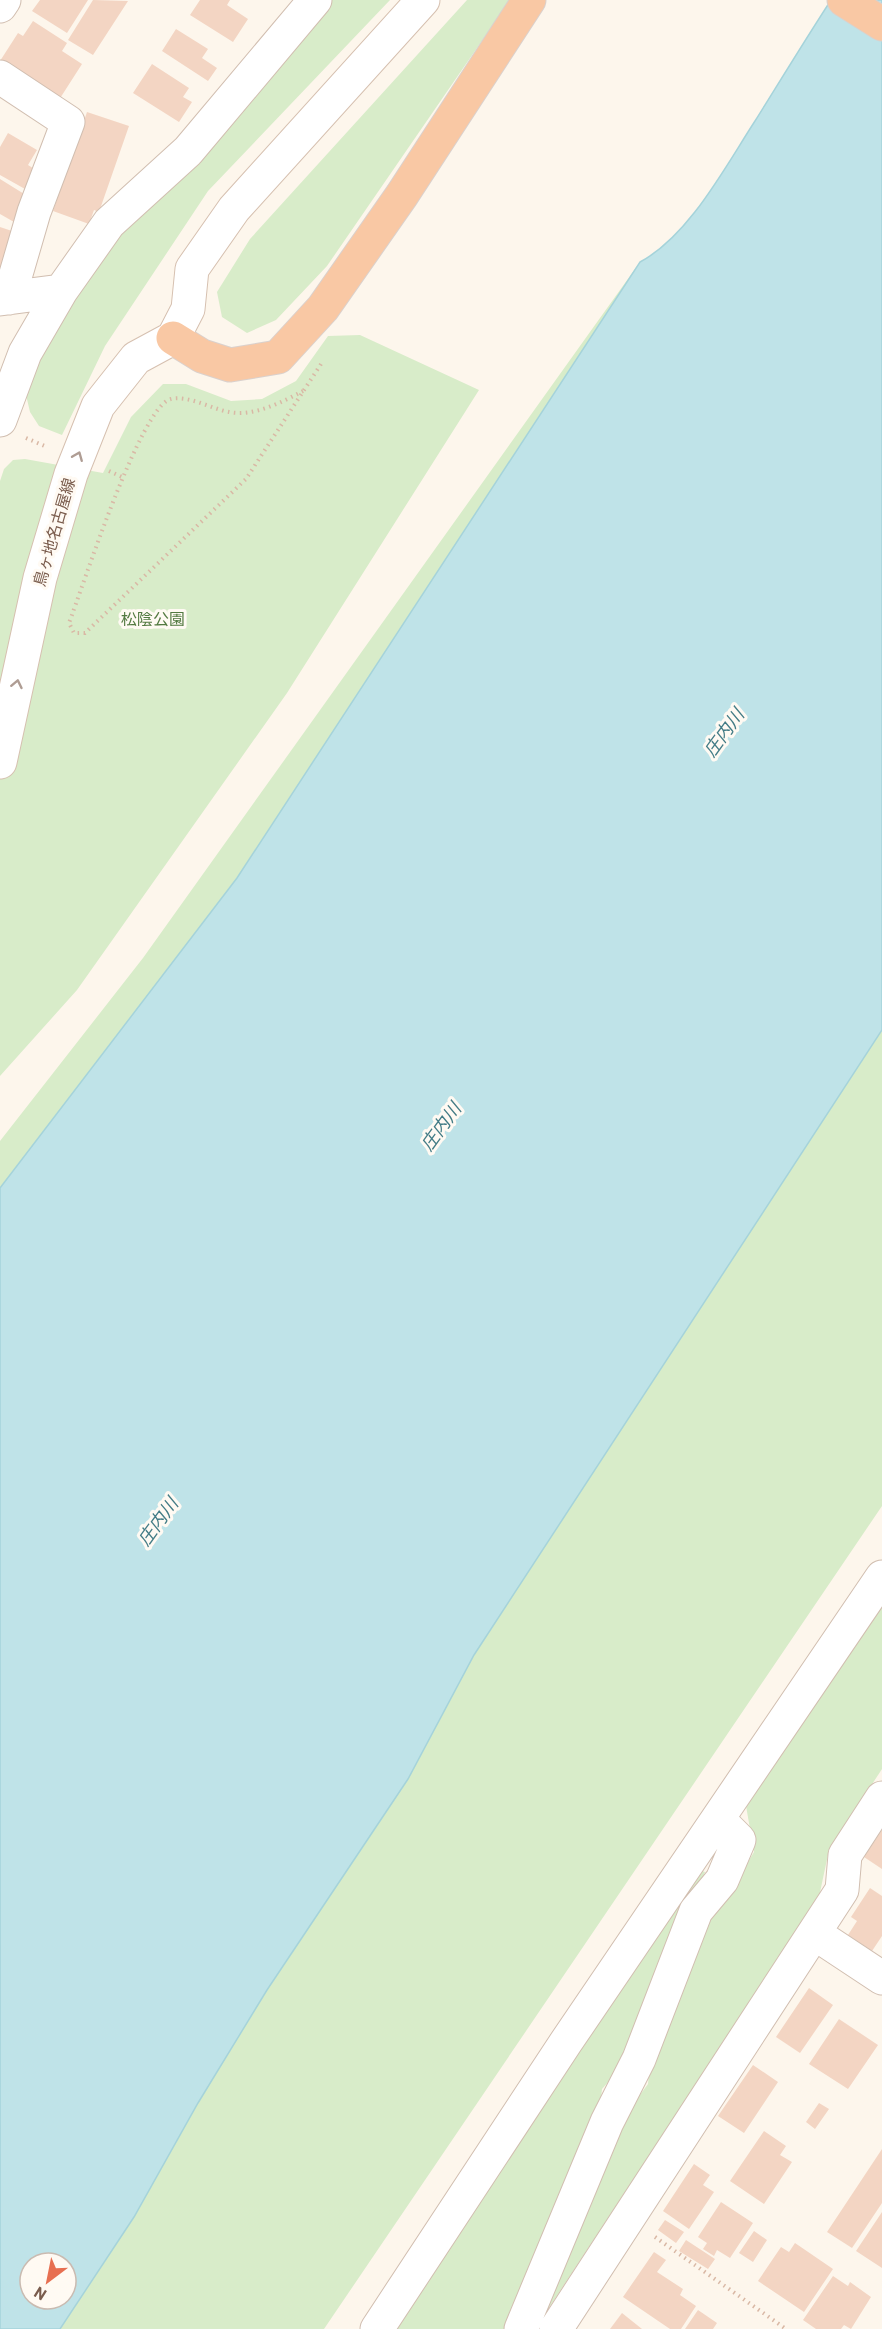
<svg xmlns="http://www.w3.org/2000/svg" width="882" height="2329" font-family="Barlow,'Noto Sans JP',sans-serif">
<rect width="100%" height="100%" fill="#fdf6ec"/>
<path fill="#d8ecc9" d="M332,0H390L208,191L105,346L62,435L39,426L30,412L26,395L48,330L113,233L224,126Z
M467,0H510L327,266L276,320L247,333L222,317L217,292L250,239Z
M640,262L237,878L0,1188V1141L143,958Z
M360,335L479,390L287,693L77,990L0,1076V481L4,469L13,460L25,459L103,473L131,417L163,384H186L231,401L262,399L296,381L328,336Z
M882,1030V1506L324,2329H60L134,2217L198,2103L267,1990L408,1779L474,1655Z
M882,1605V1769L829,1850L819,1897L535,2329L616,2127L648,2084L650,2060L707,1917L731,1890L754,1852L745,1800Z
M699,1870L705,1872L631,2056L602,2089L598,2125L508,2329H395Z"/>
<path fill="#bfe3e8" stroke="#a5d3da" stroke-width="1.5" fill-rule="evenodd" d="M831,0H882V1030L474,1655L408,1779L267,1990L198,2103L134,2217L60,2329H0V1188L237,878L640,262C689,236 725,167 755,121C780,81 805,40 831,0ZM30,2263H66V2299H30Z"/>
<path fill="#f3d5c3" d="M40,0H88L67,33L32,11Z
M93,0L128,1L93,55L68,40Z
M200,0H230L227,5L248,19L233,42L190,15Z
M33,21L67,43L62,51L82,64L57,103L0,61L18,33L23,36Z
M176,29L208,49L202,58L217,68L208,81L162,51Z
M152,64L189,88L183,97L192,102L179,122L133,93Z
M87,112L129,126L99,212L94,210L89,224L53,211Z
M8,133L37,150L28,165L36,170L25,189L0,175V147Z
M0,179L29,197L14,222L0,214Z
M0,227L18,233L0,272Z
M882,1830V1869L864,1857Z
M870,1888L882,1896V1936L872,1951L848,1935L857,1921L851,1917Z
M809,1988L833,2005L800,2053L776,2037Z
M839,2019L878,2045L848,2089L809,2064Z
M753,2065L778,2082L744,2133L718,2116Z
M819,2103L829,2109L815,2129L806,2122Z
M764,2131L786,2146L780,2155L792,2162L764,2204L730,2181Z
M882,2149V2203L852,2248L827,2232Z
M694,2164L710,2175L703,2185L714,2192L689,2229L663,2211Z
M721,2202L753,2223L730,2258L717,2250L714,2256L703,2249L707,2243L698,2237Z
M882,2212V2268L856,2251Z
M665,2220L684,2232L676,2243L658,2230Z
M754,2231L767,2240L753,2262L739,2253Z
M686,2240L715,2259L708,2269L679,2251Z
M795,2243L833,2269L804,2312L758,2281L781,2247L789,2252Z
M654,2252L666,2260L657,2272L683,2289L680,2295L696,2306L681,2329H670L623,2297Z
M833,2276L848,2286L850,2282L871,2297L851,2329L844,2325L841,2329H816L803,2320Z
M698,2310L717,2323L713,2329H685Z
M622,2313L642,2329H610Z"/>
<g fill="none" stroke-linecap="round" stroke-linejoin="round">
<defs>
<path id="minor" d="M0,6L4,0
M0,77L68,122L34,212L9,298
M61,291L109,223L188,151L315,0
M0,299L61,291L25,353L0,420
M814,1933L882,1978
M377,2329L566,2042L882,1577
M521,2329L607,2122L639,2059L696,1911L722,1880L739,1840L719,1820
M556,2329L842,1890L845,1855L882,1798"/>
<path id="secondary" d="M0,762L40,578L71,474L98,406L136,358L173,338L188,309L192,269L234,209L423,0"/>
<path id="trunk" d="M844,0L882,24
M173,338L202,356L230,365L278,357L323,308L402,195L529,0"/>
</defs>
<use href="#minor" stroke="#d1beb0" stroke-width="35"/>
<use href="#secondary" stroke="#d6c0b0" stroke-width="35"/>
<use href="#trunk" stroke="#dad1cd" stroke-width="35"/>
<path stroke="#d9b8a5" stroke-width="4" stroke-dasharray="1.5 4.5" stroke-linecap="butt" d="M303,391C282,402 254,417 229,412C212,409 189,395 171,399C141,405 82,589 69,623L74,633H85L246,479L321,364
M26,438L47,447
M109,471L122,477
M655,2237L786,2329"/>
<use href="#minor" stroke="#fff" stroke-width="33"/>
<use href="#secondary" stroke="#fff" stroke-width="33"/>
<use href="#trunk" stroke="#f9c8a4" stroke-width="33"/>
</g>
<defs><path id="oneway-chevron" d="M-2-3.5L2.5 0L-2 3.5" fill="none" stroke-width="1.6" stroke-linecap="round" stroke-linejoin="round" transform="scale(1.5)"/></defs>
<g stroke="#af9d94">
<use href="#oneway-chevron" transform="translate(78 456) rotate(-68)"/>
<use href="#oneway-chevron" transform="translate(17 684) rotate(-78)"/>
</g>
<g text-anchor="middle" stroke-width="6" stroke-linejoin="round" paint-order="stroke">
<g font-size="16" fill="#7a5c4d" stroke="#fffaf3">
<text transform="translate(54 532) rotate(-74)" y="6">鳥ヶ地名古屋線</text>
</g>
<g font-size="16" fill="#537a41" stroke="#fffaf3">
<text x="153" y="625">松陰公園</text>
</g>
<g font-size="18" font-style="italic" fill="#437c86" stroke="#fffaf3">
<text transform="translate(724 733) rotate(-54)" y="6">庄内川</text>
<text transform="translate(441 1127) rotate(-54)" y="6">庄内川</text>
<text transform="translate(158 1522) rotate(-54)" y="6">庄内川</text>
</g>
</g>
<g transform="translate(48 2281) rotate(212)"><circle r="28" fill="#fffaf3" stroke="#cabbb1" stroke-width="1.5"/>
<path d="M0-4.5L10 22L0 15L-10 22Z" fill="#e76f51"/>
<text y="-9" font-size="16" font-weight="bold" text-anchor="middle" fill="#7a5c4d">N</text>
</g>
</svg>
